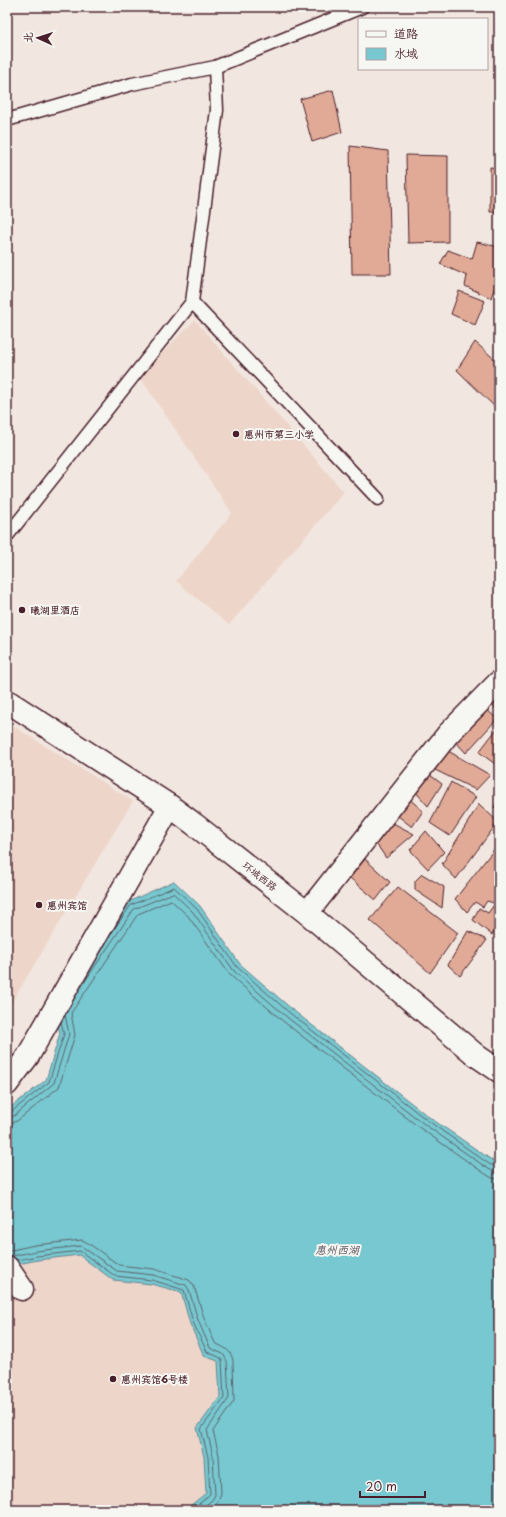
<svg xmlns="http://www.w3.org/2000/svg" width="506" height="1517" font-family="'Playpen Sans','LXGW WenKai TC',sans-serif">
<rect width="100%" height="100%" fill="#f2e7e0"/>
<filter id="ink" filterUnits="userSpaceOnUse"><feTurbulence type="fractalNoise" baseFrequency=".025" numOctaves="2"/><feDisplacementMap in="SourceGraphic" scale="8" xChannelSelector="R" yChannelSelector="G"/><feConvolveMatrix kernelMatrix="1 2 1 2 8 2 1 2 1" color-interpolation-filters="sRGB"/></filter>
<g filter="url(#ink)">
<path fill="#edd5ca" d="M195,320L344,492L229,625L176,581L232,513L139,376Z
M7,722L133,801L7,1010Z
M79,1255L113,1280L151,1284L181,1292L190,1324L218,1361L220,1397L197,1428L204,1457L206,1493L185,1510H7V1266L38,1260Z"/>
<path fill="#77c8d0" stroke="#65848e" d="M174,881L200,906L240,964L294,1011L429,1117L499,1165V1510H185L206,1493L204,1457L197,1428L220,1397L218,1361L204,1356L190,1324L181,1292L151,1284L113,1280L79,1255L38,1260L7,1266V1110L46,1080L60,1033L54,1011L128,902Z"/>
<g fill="none" stroke-linecap="round" stroke-linejoin="round">
<path stroke="#5c636d" stroke-width="1" d="M112,932L131,905L174,887L197,909L237,967L291,1014L427,1120L489,1164L499,1168
M79,990L134,909L173,893L193,912L234,971L288,1018L424,1124L487,1168L494,1172L499,1173
M7,1113L11,1112L49,1082L64,1034L61,1022
M7,1118L14,1116L54,1083L69,1034L65,1015
M7,1124L17,1121L59,1087L75,1035L71,1013L138,914L171,900L188,916L230,975L284,1022L420,1128L484,1173L492,1178L499,1179
M7,1251L35,1245L82,1240L88,1243L119,1265L154,1269L189,1280L194,1286L204,1318L215,1343C224,1348 231,1349 233,1361L234,1401L213,1431L219,1455L221,1493L218,1502L209,1510
M12,1256L36,1251L81,1246L117,1271L153,1275L186,1285L189,1290L198,1320L210,1348L223,1354L227,1361L229,1398L207,1430L213,1456L215,1495L212,1500L200,1510
M17,1260L37,1256L80,1251L115,1276L152,1280L184,1290L193,1322L207,1352L219,1357L222,1360L224,1398L201,1429L208,1457L210,1494L192,1510"/>
</g>
<path fill="#e0aa96" stroke="#4a1f2b" d="M333,90L342,132L312,142L300,99Z
M350,146L388,151L391,274H352Z
M406,155L448,156V242L408,243Z
M490,167L499,168V212H490Z
M477,242L499,247V274L491,298L465,286L467,276L440,264L448,250L472,259Z
M459,291L485,301L475,325L451,314Z
M475,342L499,363V411L457,370Z
M499,693V711L489,703Z
M483,706L497,719L466,753L453,739Z
M499,726V767L479,752Z
M443,748L490,775L476,790L431,768Z
M426,772L442,784L428,806L413,789Z
M451,782L476,797L450,836L430,823Z
M405,795L423,811L412,827L393,812Z
M499,800V811L494,807Z
M479,804L498,822L456,879L442,864Z
M389,821L414,834L386,858L375,842Z
M426,831L444,852L428,869L410,850Z
M499,843V897L494,903L487,901L483,907L475,902L467,912L455,899Z
M365,859L390,882L376,900L350,878Z
M422,874L444,887L442,908L415,890V881Z
M398,887L458,933L430,973L370,920Z
M499,898V924L492,935L473,920L479,908L488,913Z
M468,931L487,940L460,976L448,965Z"/>
<g fill="none" stroke-linecap="round" stroke-linejoin="round">
<defs>
<path id="lane" d="M7,120L132,84L215,67L362,7
M192,302L378,499
M7,536L192,302L217,110L215,67"/>
<path id="street" d="M7,1084L28,1056L170,806
M7,1267L22,1289"/>
<path id="secondary" d="M7,701L170,806L194,824L307,913L477,1056L499,1071
M307,913L448,734L499,682"/>
</defs>
<use href="#lane" stroke="#4a1f2b" stroke-width="15"/>
<use href="#street" stroke="#4a1f2b" stroke-width="25"/>
<use href="#secondary" stroke="#4a1f2b" stroke-width="25"/>
<use href="#lane" stroke="#f6f6f2" stroke-width="12"/>
<use href="#street" stroke="#f6f6f2" stroke-width="22"/>
<use href="#secondary" stroke="#f6f6f2" stroke-width="22"/>
</g>
</g>
<g fill="#4a1f2b" stroke="#f6f6f2" stroke-width="1.5">
<circle cx="236" cy="434" r="4"/>
<circle cx="22" cy="610" r="4"/>
<circle cx="39" cy="905" r="4"/>
<circle cx="113" cy="1379" r="4"/>
</g>
<g text-anchor="middle" stroke-width="4" stroke-linejoin="round" paint-order="stroke">
<g font-size="10" font-weight="bold" fill="#4a1f2b" stroke="#f6f6f2" text-anchor="start">
<text x="244" y="438">惠州市第三小学</text>
<text x="30" y="614">曦湖里酒店</text>
<text x="47" y="909">惠州宾馆</text>
<text x="121" y="1383">惠州宾馆6号楼</text>
</g>
<g font-size="10" fill="#4a1f2b" stroke="#f6f6f2">
<text transform="translate(260 876) rotate(38)" y="4">环城西路</text>
</g>
<g font-size="11" font-style="italic" fill="#58525d" stroke="#f6f6f2">
<text x="337" y="1254">惠州西湖</text>
</g>
</g>
<rect width="506" height="1517" fill="none" stroke="#f6f6f2" stroke-width="24"/>
<rect x="12" y="12" width="482" height="1493" fill="none" stroke="#4a1f2b" stroke-width="1.5" filter="url(#ink)"/>
<rect x="358" y="18" width="130" height="52" fill="#f6f6f2" stroke="#b1a0a2"/>
<rect x="366" y="31" width="20" height="6" fill="#f6f6f2" stroke="#b1a0a2"/>
<text x="394" y="38" font-size="12" fill="#4a1f2b">道路</text>
<rect x="366" y="48" width="20" height="12" fill="#77c8d0" stroke="#b1a0a2"/>
<text x="394" y="58" font-size="12" fill="#4a1f2b">水域</text>
<g transform="translate(38 38) rotate(273)" stroke="#f6f6f2" stroke-width="3" paint-order="stroke">
<path d="M0-3L7 15L0 10L-7 15Z" fill="#4a1f2b"/>
<text y="-6" font-size="11" font-weight="bold" text-anchor="middle" fill="#4a1f2b">北</text>
</g>
<path d="M360 1491v6h65v-6" fill="none" stroke="#4a1f2b" stroke-width="2"/>
<text x="366" y="1491" font-size="12" fill="#4a1f2b" stroke="#f6f6f2" stroke-width="3" paint-order="stroke">20 m</text>
</svg>
